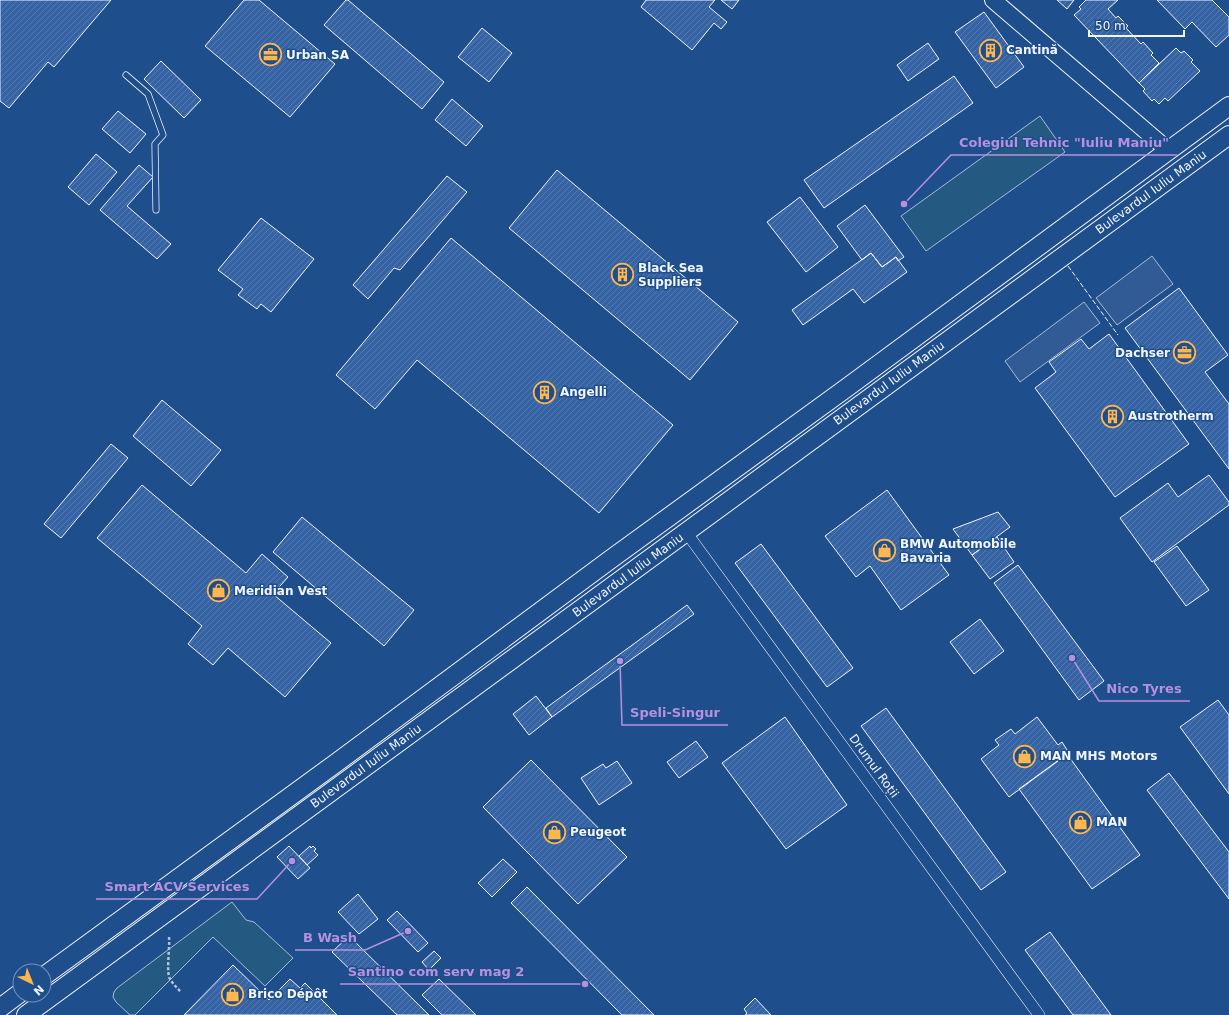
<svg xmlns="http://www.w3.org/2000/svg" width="1229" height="1015" font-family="'DejaVu Sans',sans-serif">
<defs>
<pattern id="building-hatch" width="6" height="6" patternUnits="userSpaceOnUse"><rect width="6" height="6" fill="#3563a3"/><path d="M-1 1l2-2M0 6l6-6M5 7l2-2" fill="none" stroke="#537ab1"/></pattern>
</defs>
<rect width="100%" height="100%" fill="#1f4e8c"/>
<path fill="#245a82" stroke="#a8bbd7" d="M1040,116L1065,152L926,251L901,216Z
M232,902L246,920L254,922L293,958L265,986L213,937L135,1015H130L116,1002L113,997L114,992L117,988Z"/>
<path fill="#305b95" stroke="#a8bbd7" d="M1152,256L1173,284L1117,325L1096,298Z
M1084,302L1100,323L1020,382L1005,361Z"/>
<path fill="url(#building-hatch)" stroke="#f2f6ff" d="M0,0H111L54,67L48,62L9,108L0,101Z
M244,0H259L335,64L290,117L205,46Z
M346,0H348L444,82L422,109L324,25Z
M646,0H715L709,7L727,22L721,29L714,23L692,50L641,7Z
M721,0H739L732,9Z
M1057,0H1074L1067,9Z
M1086,0H1118L1108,9L1116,18L1118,16L1128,26L1126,28L1141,44L1143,42L1153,53L1151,55L1159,63L1139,83L1074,15L1081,9L1079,7Z
M1157,0H1212L1229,17V35L1216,47L1192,22L1185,29Z
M984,12L1024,67L996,88L955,32Z
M482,28L512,53L489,82L458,57Z
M928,43L939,59L908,81L897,65Z
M1176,48L1181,53L1184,51L1193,60L1191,62L1200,71L1168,101L1165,98L1159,104L1154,99L1152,101L1143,91L1145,89L1139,83Z
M161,61L201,100L184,118L144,79Z
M954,76L973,103L824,208L804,180Z
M452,99L483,126L466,146L435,120Z
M118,111L146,134L130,153L102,129Z
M96,154L117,172L89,205L68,187Z
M139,165L153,177L127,206L171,244L157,259L100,210Z
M557,170L738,322L690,380L509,228Z
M447,176L467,192L400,270L394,268L368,299L353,285Z
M800,197L838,247L806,272L767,222Z
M865,205L904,257L898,261L896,257L882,267L871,253L862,260L837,226Z
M261,218L314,259L271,312L261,304L257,309L238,295L243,289L218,270Z
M451,238L673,425L599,513L417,360L375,409L336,375Z
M871,253L882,267L896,257L907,272L864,303L853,289L803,325L792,310Z
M1179,288L1228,355L1205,372L1229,404V469L1125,328Z
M1109,334L1189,444L1115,497L1035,388L1056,372L1049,362L1081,339L1089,349Z
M162,400L221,450L191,486L133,436Z
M111,444L128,458L61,538L44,524Z
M1209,475L1229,502V505L1152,562L1120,518L1168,483L1178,497Z
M142,485L246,573L262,554L288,577L273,594L331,643L285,697L228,648L213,665L188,644L202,626L97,538Z
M887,490L949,575L901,610L870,566L856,577L825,536Z
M998,512L1010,527L972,555L953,529Z
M302,517L414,610L384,646L273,552Z
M997,537L1014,562L990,579L972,555Z
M761,544L853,668L827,687L735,563Z
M1177,546L1209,590L1186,606L1154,562Z
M1018,565L1104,681L1079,700L994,583Z
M687,605L694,614L552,717L546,708Z
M980,619L1004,651L974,674L950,642Z
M536,696L552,717L529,735L513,714Z
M1218,700L1229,715V794L1180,727Z
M886,708L1006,872L981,890L861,726Z
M785,717L847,805L786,849L722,763Z
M1037,717L1058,745L1062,742L1069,753L1009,797L981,759L999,745L995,740L1011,729L1015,734Z
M696,741L708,757L679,778L667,762Z
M1067,754L1140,855L1092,889L1019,789Z
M531,760L627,857L578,904L483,807Z
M617,761L632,783L599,805L581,778L603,764L606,768Z
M1169,773L1229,852V899L1147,790Z
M289,846L310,868L298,879L277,857Z
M310,846L311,848L313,846L316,849L314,851L318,855L307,865L299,856Z
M503,859L517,872L492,897L478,883Z
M527,887L654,1015H622L511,903Z
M358,894L378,919L359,934L338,912Z
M397,911L428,943L418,952L387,920Z
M1050,932L1111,1015H1073L1025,950Z
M349,936L429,1015H397L332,952Z
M434,951L441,958L429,970L422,962Z
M233,965L269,1000L290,979L300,988L305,983L337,1015H184Z
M439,979L476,1015H442L422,995Z
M755,998L771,1015H745L747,1013L744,1009Z"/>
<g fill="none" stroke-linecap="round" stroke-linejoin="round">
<defs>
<path id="lane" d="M126,75L148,94L163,135L155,144L156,210"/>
<path id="street" d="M686,532L1039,1015"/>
<path id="secondary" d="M993,0L1168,150"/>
<path id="primary" d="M44,976L336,763L611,559L845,389L1229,106
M0,1008L20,993
M26,1015L1229,135"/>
</defs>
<use href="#lane" stroke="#f2f6ff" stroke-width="7"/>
<use href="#street" stroke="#f2f6ff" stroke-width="12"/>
<use href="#secondary" stroke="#f2f6ff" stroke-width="18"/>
<use href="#primary" stroke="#f2f6ff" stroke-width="20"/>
<path stroke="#b3c4dc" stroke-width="2.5" stroke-dasharray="3 2" stroke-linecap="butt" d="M169,937C170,948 166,972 170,979C173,984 177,988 181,992"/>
<use href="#lane" stroke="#1f4e8c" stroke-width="5.5"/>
<use href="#street" stroke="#1f4e8c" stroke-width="11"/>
<use href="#secondary" stroke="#1f4e8c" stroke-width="16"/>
<use href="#primary" stroke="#1f4e8c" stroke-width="18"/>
<path stroke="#f2f6ff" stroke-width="1" stroke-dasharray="5 2" stroke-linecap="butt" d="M1068,266L1118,335"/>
</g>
<defs>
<symbol id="building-ring" viewBox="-11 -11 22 22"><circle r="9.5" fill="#1f4e8c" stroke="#ffb74d" stroke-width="1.5"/><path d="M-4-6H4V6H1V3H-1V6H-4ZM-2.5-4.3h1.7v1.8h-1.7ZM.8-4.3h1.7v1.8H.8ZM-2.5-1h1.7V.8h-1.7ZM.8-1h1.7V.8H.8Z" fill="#ffb74d"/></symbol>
<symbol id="office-ring" viewBox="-11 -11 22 22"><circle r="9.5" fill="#1f4e8c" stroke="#ffb74d" stroke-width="1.5"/><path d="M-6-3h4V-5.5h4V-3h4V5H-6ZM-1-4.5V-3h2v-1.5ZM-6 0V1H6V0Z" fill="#ffb74d"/></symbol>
<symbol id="shop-ring" viewBox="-11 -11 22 22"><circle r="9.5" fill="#1f4e8c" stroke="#ffb74d" stroke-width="1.5"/><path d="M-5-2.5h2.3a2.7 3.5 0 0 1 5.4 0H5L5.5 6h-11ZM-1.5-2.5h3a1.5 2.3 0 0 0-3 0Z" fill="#ffb74d"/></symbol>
</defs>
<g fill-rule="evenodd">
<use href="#building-ring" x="978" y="38" width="25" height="25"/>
<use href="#office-ring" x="258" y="42" width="25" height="25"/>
<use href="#building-ring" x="610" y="262" width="25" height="25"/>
<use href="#office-ring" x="1172" y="340" width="25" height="25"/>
<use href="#building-ring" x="532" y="380" width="25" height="25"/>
<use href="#building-ring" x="1100" y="404" width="25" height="25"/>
<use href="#shop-ring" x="872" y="538" width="25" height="25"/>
<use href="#shop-ring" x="206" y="578" width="25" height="25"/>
<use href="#shop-ring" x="1012" y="744" width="25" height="25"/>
<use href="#shop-ring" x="1068" y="810" width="25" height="25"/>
<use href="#shop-ring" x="542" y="820" width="25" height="25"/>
<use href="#shop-ring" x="220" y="982" width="25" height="25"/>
</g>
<g text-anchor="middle" stroke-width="3" stroke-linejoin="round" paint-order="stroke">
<g font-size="12" font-weight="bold" fill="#f2f6ff" stroke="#1f4e8c" text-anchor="start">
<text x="1006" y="54">Cantină</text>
<text x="286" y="59">Urban SA</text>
<text x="638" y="272">Black Sea<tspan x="638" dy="14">Suppliers</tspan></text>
<text x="1170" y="357" text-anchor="end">Dachser</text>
<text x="560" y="396">Angelli</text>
<text x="1128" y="420">Austrotherm</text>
<text x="900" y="548">BMW Automobile<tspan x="900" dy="14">Bavaria</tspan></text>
<text x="234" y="595">Meridian Vest</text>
<text x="1040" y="760">MAN MHS Motors</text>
<text x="1096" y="826">MAN</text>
<text x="570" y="836">Peugeot</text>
<text x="248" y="998">Brico Dépôt</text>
</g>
<g font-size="12" fill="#f2f6ff" stroke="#1f4e8c">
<text transform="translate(1151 192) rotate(-36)" y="4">Bulevardul Iuliu Maniu</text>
<text transform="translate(889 383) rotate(-36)" y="4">Bulevardul Iuliu Maniu</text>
<text transform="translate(628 575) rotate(-36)" y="4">Bulevardul Iuliu Maniu</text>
<text transform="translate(366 766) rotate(-36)" y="4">Bulevardul Iuliu Maniu</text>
<text transform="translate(874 766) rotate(54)" y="4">Drumul Roții</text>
</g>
</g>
<path fill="none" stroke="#b691df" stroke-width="1.5" d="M904 204L951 155H1177M1072 658L1099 701H1190M620 661L622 725H728M292 861L257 899H96M408 931L365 950H295M585 984L533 984H340"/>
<g fill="#b691df" stroke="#1f4e8c" stroke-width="1.5">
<circle cx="904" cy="204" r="4"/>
<circle cx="1072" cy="658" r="4"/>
<circle cx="620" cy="661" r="4"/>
<circle cx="292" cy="861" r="4"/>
<circle cx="408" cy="931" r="4"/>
<circle cx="585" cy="984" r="4"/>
</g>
<g font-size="13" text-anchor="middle" font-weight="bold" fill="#b691df" stroke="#1f4e8c" stroke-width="3" stroke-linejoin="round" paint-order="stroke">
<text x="1064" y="147">Colegiul Tehnic "Iuliu Maniu"</text>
<text x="1144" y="693">Nico Tyres</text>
<text x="675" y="717">Speli-Singur</text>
<text x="177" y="891">Smart ACV Services</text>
<text x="330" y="942">B Wash</text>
<text x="436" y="976">Santino com serv mag 2</text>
</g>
<g transform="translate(32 983) rotate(137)"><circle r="19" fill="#1f4e8c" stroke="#7391ba"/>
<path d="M0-3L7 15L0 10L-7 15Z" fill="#ffb74d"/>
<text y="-6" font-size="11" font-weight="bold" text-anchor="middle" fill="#f2f6ff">N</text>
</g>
<path d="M1089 30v6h95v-6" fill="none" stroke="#f2f6ff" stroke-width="2"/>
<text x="1095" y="30" font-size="12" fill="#f2f6ff" stroke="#1f4e8c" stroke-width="3" paint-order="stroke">50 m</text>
</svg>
